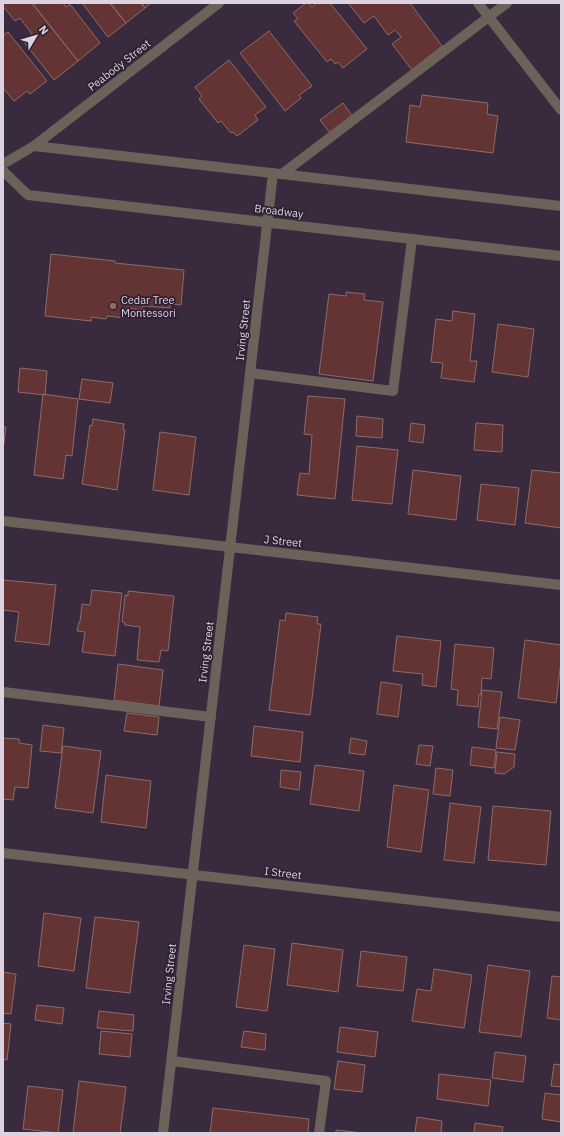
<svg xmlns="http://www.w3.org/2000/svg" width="564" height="1136" font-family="'IBM Plex Sans',sans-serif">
<rect width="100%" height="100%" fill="#3a2a3e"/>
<path fill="#633433" stroke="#8c6c6a" d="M3,3H32L78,61L54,80L23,41L32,34L20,18L15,21L3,6Z
M32,3H63L66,7L70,4L100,43L78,61Z
M82,3H110L126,23L108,37Z
M110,3H141L145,8L126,23Z
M141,3H151L145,8Z
M306,3H308L312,7L317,3H330L367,49L343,68L338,62L335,64L331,59L327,62L294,21L298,19L293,13Z
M348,3H410L442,46L412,70L392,44L401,37L395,30L388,35L374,16L364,23Z
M269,31L312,86L299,95L301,98L285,111L240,53Z
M8,32L47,81L30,94L27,91L14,101L3,88V35Z
M229,60L266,107L255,115L258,120L237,136L233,132L231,133L221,121L218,123L199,99L202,96L195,87Z
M422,95L488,103L487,114L498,116L493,153L406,142L410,105L420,107Z
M343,103L353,117L330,133L320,120Z
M51,254L115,261V263L184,270L181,305L170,304V308L143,306L142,310L127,308L126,314H124V318L107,316L106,319L91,317V321L45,316Z
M346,292L365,294L364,300L383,302L373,381L319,374L329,294L346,296Z
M453,311L475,314L470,361H477L474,382L441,378L443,363L431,362L436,319L452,321Z
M498,324L534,329L528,377L492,372Z
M20,368L47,371L45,395L18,392Z
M82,379L113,383L110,403L79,399Z
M43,394L78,399L72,456L66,455L63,479L34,475Z
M308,396L345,399L335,499L297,495L300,473L309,474L312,435L304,434Z
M357,416L383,419L382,438L356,436Z
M93,419L124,424L123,430H125L117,490L82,484L90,425L92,426Z
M411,423L425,425L423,443L409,441Z
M476,423L503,425L502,452L474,450Z
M3,427H6L3,450Z
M160,432L196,437L189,495L153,490Z
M357,446L398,450L392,504L352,500Z
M413,470L461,476L456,520L408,514Z
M532,470L561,473V528L525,523Z
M481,484L519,488L515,525L477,520Z
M3,580L56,585L49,645L15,641L19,612L3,610Z
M92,590L122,593L115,656L82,652L85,632L77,631L79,622H80L82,604L90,605Z
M128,591L174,596L168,651L161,650L159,662L137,660L140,627L125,625V623L122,622L125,595L128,596Z
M286,613L318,617L317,624H321L310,715L269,710L280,620L285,621Z
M397,636L441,641L436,687L422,685L423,674L393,671Z
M525,640L561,645V661L556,703L518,698Z
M455,644L494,648L491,679L482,678L481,695H479L478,707L457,705L458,690L451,689Z
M118,664L163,670L159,706L114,700Z
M381,682L402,685L398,717L377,714Z
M482,690L502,692L497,729L478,727Z
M127,713L159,717L157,735L124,731Z
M500,717L520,720L515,750L496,748Z
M43,725L64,728L61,753L40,751Z
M254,726L303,732L300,762L251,756Z
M3,738L19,739V743L32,745L28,788L15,787L13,800L3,799Z
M351,738L367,741L365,755L349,753Z
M419,745L433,746L430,766L416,764Z
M63,746L101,751L93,813L55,808Z
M472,747L496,750L494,768L470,765Z
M497,752L515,754L514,767L504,774L495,773Z
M315,765L364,771L359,811L310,804Z
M436,768L453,770L450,796L433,794Z
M281,770L301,772L299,790L280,787Z
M106,775L151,781L146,828L101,822Z
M394,785L429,790L421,852L387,847Z
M450,803L481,807L474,863L444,860Z
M493,806L551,811L546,865L488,860Z
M44,913L81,918L74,971L38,966Z
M95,917L139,922L130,993L86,988Z
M292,943L343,950L338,992L287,985Z
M244,945L275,949L267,1011L236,1007Z
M361,951L407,957L403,991L357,986Z
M488,965L530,971L521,1037L479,1032Z
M434,969L472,975L464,1028L412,1021L417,989L431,991Z
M3,972L16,974L11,1014L3,1013Z
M552,976L561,977V1020L547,1018Z
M37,1005L64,1008L62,1024L35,1020Z
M99,1011L134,1015L133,1031L97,1028Z
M3,1023L11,1024L7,1060L3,1059Z
M340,1027L378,1032L375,1057L337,1052Z
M101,1031L132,1034L130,1057L99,1054Z
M244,1031L266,1034L265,1050L241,1047Z
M495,1052L526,1056L523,1082L492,1078Z
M338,1061L365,1065L362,1092L334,1089Z
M554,1064L561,1065V1087L551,1086Z
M439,1074L491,1080L488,1106L437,1099Z
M79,1081L126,1087L120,1133H73Z
M28,1086L63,1090L58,1133L23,1129Z
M545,1093L561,1095V1122L542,1119Z
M213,1108L309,1119L308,1133H210Z
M417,1117L442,1121L441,1133H415Z
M475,1123L503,1127L502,1133H474Z
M336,1130L362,1133H336Z"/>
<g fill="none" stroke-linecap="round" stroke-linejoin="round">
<path stroke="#6c625a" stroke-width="10" d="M282,174L507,3
M250,373L393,391L412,239
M3,692L211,717
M172,1061L326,1081L319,1133"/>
<path stroke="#6c625a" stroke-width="10" d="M478,3L561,110
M34,146L219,3
M3,164L34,146L561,206
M3,171L28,195L561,256
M3,521L561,585
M3,853L561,917
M163,1133L273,173"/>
</g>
<circle fill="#8d6e63" stroke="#2f2033" stroke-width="1.5" cx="113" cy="306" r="4"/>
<g text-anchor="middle" stroke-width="3.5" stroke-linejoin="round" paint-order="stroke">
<g font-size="11" fill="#ddd3e0" stroke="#2f2033">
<text transform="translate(119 65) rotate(-38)" y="4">Peabody Street</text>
<text transform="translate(279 211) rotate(7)" y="4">Broadway</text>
<text transform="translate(243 330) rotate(-84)" y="4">Irving Street</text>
<text transform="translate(283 541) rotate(6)" y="4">J Street</text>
<text transform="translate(206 652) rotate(-83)" y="4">Irving Street</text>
<text transform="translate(283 873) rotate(7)" y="4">I Street</text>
<text transform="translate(169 974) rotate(-84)" y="4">Irving Street</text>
</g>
<g font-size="11" fill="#ddd3e0" stroke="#2f2033" text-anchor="start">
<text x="121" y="304">Cedar Tree<tspan x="121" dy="13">Montessori</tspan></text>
</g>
</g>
<rect width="564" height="1136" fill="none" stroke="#ddd3e0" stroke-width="8"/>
<g transform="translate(36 36) rotate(52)" stroke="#2f2033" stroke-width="3" paint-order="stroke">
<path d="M0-3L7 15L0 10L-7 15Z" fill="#ddd3e0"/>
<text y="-6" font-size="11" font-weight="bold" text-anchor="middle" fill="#ddd3e0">N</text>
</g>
</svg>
